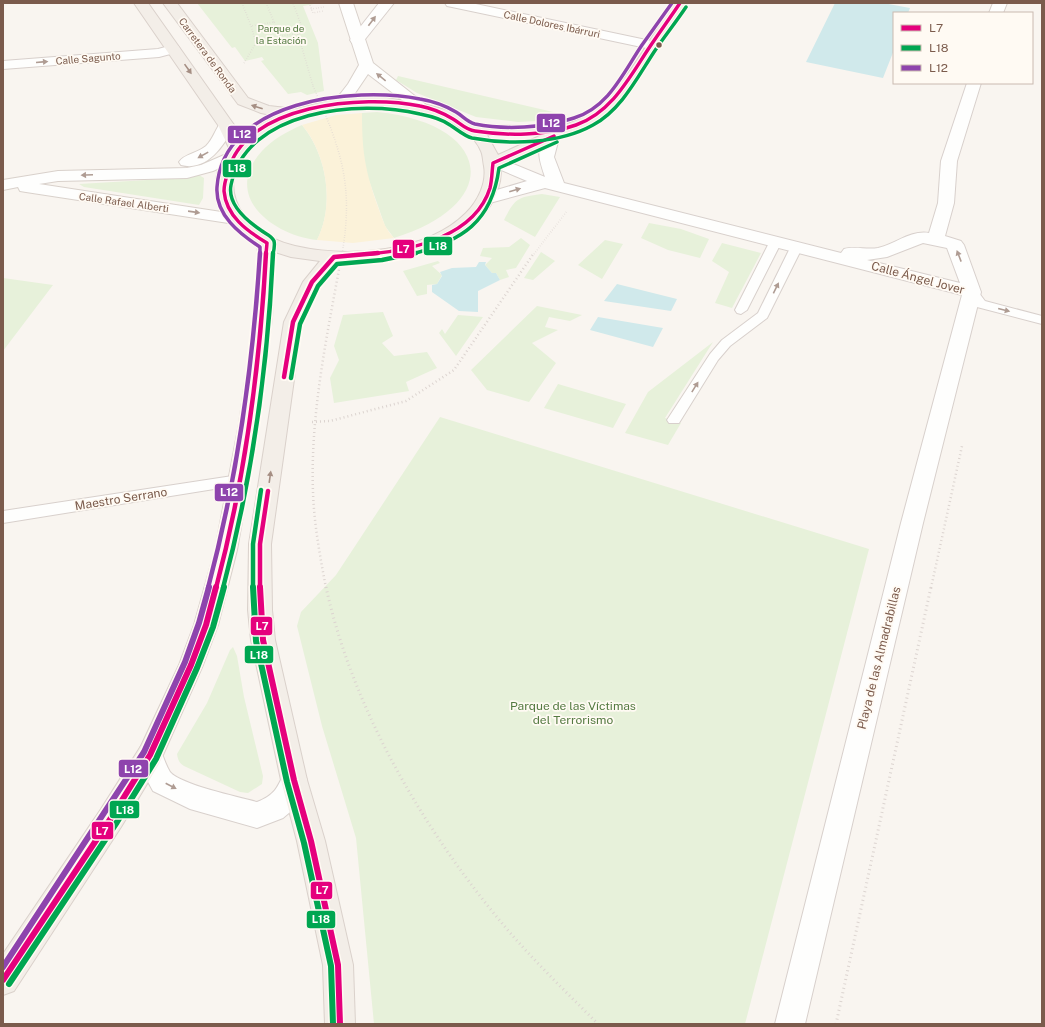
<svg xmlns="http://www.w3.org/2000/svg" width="1045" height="1027" font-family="'Public Sans',sans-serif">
<rect width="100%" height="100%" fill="#f9f5f0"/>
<path fill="#e7f1da" d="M197,3H319L303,6L318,43L324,91L307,95L301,92L288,94L261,61L264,60L262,57L245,61L235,47L232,48Z
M398,76L566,115L537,121L518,122L476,117L417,93L396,80Z
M377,112C490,123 507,203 394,238L385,226L365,169L362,148V113Z
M302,125C327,155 335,205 317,240C273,235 221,196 262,151C273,139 288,131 302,125Z
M199,175L204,178L203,198L199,205L84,187L79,184L181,178Z
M542,194L560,197L535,237L504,220C515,198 518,197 542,194Z
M649,223L681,229L709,239L700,258L668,250L641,238Z
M521,238L530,245L516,268L506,270L509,277L500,280L496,273H492L485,265L492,258L480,256L483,248L509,247Z
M605,240L623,244L602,279L578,265Z
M722,243L761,253L732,308L715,303L729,272L712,261Z
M541,252L555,261L533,280L524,278Z
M438,261L440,263L432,266L442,275L437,284L427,285V294L417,296L403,271Z
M3,278L53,285L3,351Z
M537,306L582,315L570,321L549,317L545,327L558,330L532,343L556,363L529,402L487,390L471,370Z
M383,312L393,336L382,343L394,356L427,352L437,368L406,382L409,391L334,403L330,378L339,360L334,346L343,315Z
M458,315L483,317L456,356L439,333L442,329L445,334Z
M713,342L665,418L681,423L668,445L625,433L648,392Z
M558,384L626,404L613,428L544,408Z
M440,417L869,549L745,1024H374L356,838L322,726L297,626L301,612L336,575Z
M233,647L237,656L244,697L263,776L262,784L248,793L240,792L184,766C179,763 178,760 177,754L207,703L230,650Z"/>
<path fill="#fbf2d9" d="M362,113C362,152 365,170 378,207C382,218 385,229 394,238L353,243L317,240C335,206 327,154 302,125L336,115Z"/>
<path fill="#d0e9eb" d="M835,3H883L910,8L908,13H894V50L883,78L806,62Z
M479,262H486L485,265L492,273H496L500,280L478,291V312L459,311L432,292V285L437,284L442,276L440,272L452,268L476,267Z
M617,284L677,299L671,311L604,301Z
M598,317L663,328L653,347L590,330Z"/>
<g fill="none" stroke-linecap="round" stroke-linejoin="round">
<defs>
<path id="lane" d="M776,238L782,241L747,310L741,314L737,313L735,310L770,241Z
M797,242L803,246L767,318L730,346L718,360L679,423H669L667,420L669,417L710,354L722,340L758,313L791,246Z
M972,288L976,289L985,301L1042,316V324L977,307L966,292Z
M239,475L244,476L246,480L244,484L239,485L3,523V511Z"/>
<path id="street" d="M379,3H394L362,43H352L350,40Z
M445,3H471L651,41L656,42L658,45L656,48L651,49L452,7L447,6Z
M993,3H1007L1003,13H989Z
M173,45L178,46L180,49L178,52L159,57L3,69V61L158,49Z
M967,83H981L957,161L954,203L945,236L961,241L964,245L981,292L923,523L805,1024H775L901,523L962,295L545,188L486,204L480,203L478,199L480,195L527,181L487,164L485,161L487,158L493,156L499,158L545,177C540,162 535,149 545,135H557L559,138L554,157L564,183L841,253L844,249C855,246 867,250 878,248C896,244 910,230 929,233L938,203L941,161ZM923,243L947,248L960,283L867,260L887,257Z
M150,743L159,746C163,755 165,764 170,772C181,785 239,797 257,802C275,795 278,787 285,771L294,767L303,771L307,780L296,807L283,818L257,828L190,809L153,791L141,769L137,755L141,746Z"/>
<path id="secondary" d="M339,3H353L373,63L425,104L428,107L425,110H415L368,74L347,105H337L334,102L348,84L359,65Z
M226,120L231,122L234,125C225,145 207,172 181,165L179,162C184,154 198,153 206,146C213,139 215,130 221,122Z
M231,152L237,154L239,157L237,160L213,171L187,178L58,181L39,184L241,215L244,219L241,223L235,224L26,192L20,191L18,187L3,190V180L58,171L187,168L201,165Z"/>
<path id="primary" d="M134,3H148L234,125L240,139L253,128L276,116L261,113L238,104L163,3H177L248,98L269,106L295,109L336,99L363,96L381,97L423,104L450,111L476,125L524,126L554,124L560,127C569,123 580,120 588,114C624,90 650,39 673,3H687C660,45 636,88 598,121L500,166C503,180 497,194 490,206C458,253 392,262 339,263L320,284L302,322L271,544L272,610L275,640L307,780L325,841L353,965L355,1024H325L323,965L297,841L281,780L251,640L248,610L249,544L284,322L303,282L320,261L291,257L275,252L272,318L259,424L237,550L218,625L203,665L159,764L121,827L14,991L3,995V954L101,809L141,746L179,665L194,625L215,550L239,424L254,318L258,245C232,228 206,199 220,165C222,160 227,155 230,150L218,125ZM363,106C397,107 466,114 481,151C483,155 483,162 484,166C487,183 478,201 466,213C426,253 348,258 295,246C235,232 207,174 265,134C294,114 329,108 363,106ZM544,134L498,155L487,135Z"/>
</defs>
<use href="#lane" stroke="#d8d0cc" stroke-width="2"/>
<use href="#street" stroke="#d8d0cc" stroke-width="2"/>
<use href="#secondary" stroke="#d9d1cb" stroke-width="2"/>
<use href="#primary" stroke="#dad1cb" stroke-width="2"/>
<path stroke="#dcd4d0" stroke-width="1.5" stroke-dasharray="0.5 2" stroke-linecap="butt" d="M242,3L251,26
M266,3L274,22
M309,3L313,13L323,11
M311,9L324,7
M298,34L313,86
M244,63L256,43L251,26L274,22L279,36L304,33L293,3
M534,254L567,211"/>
<path stroke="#dcd4d0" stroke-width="2.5" stroke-dasharray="1 3" stroke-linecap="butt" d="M312,422L330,421L406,401L454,370L534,253
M931,588L962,446"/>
<path stroke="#dcd4d0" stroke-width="3" stroke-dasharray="1 3.5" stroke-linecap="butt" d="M836,1024L931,587"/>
<use href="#lane" fill="#fefefd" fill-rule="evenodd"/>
<use href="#street" fill="#fefefd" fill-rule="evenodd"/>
<use href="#secondary" fill="#fefefd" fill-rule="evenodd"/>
<use href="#primary" fill="#f3eee8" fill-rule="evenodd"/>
<path stroke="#dcd4d0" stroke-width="1.5" stroke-dasharray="0.5 2" stroke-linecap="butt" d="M313,86C341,149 354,185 342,254"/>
<path stroke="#dcd4d0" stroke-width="2.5" stroke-dasharray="1 3" stroke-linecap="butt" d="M326,588C320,556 314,524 313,492C310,412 328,331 342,253"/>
<path stroke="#dcd4d0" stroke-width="3" stroke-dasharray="1 3.5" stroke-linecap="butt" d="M326,587C353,711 425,832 506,928C535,962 567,993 598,1024"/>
<defs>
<path id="bus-1-far2" d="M266,254L267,243C247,231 226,216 224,191C224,185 226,178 228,172C244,104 364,94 420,106C431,108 443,113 453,119C460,123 466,130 475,131C507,136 545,136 576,125C612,112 629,78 649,48C659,33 670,18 680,3
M369,254C413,250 475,236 490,188C492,180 492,171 493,163L554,136"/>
<path id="bus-1-far1" d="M284,377L293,322L312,282L334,257L378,253
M216,588C245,479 260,365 266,253
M260,588V544L268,491"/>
<path id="bus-1" d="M260,587L263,640L294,780L311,841L338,965L340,1024
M3,980L111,818L150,755L191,665L206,625L216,587"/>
<path id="bus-2-far2" d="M273,254C274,250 275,245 274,241C272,236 266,234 262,231C247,221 227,205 231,185C246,110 359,99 420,114C430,116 442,119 450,125C458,130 464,136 472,138C510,145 559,144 593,125C621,110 637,78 654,52C664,37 676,22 686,7
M412,254C462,241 492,222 499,168L557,142"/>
<path id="bus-2-far1" d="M291,378L300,324L318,286L337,264L382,260L416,253
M223,588C252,479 268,365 273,253
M253,588V544L261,490"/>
<path id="bus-2" d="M253,587L256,641L287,782L304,843L331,966L333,1024
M9,984L117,822L156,759L197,668L213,627L224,587"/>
<path id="bus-3-far2" d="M260,254V247C240,234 215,215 217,187C223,100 354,86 420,99C432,101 446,106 456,112C463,116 467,122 475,124C505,130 544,128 574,118C609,107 623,73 642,45C652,31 662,17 672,3"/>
<path id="bus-3-far1" d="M208,588C237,479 253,365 260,253"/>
<path id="bus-3" d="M3,967L144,752L185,662L199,623L209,587"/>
</defs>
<use href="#bus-1-far2" stroke="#fffaf3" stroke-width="5.5"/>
<use href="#bus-1-far1" stroke="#fffaf3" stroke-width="8"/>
<use href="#bus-1" stroke="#fffaf3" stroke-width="9"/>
<use href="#bus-2-far2" stroke="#fffaf3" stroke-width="5.5"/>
<use href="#bus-2-far1" stroke="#fffaf3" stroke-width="8"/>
<use href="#bus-2" stroke="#fffaf3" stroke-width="9"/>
<use href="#bus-3-far2" stroke="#fffaf3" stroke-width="5.5"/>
<use href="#bus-3-far1" stroke="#fffaf3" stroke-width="8"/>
<use href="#bus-3" stroke="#fffaf3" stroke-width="9"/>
<use href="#bus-1-far2" stroke="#e5007d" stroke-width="3.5"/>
<use href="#bus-1-far1" stroke="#e5007d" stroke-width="4.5"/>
<use href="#bus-1" stroke="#e5007d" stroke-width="6"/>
<use href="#bus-2-far2" stroke="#00a651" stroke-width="3.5"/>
<use href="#bus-2-far1" stroke="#00a651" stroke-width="4.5"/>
<use href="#bus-2" stroke="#00a651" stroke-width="6"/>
<use href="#bus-3-far2" stroke="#8e44ad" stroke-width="3.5"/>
<use href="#bus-3-far1" stroke="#8e44ad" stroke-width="4.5"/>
<use href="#bus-3" stroke="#8e44ad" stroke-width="6"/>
</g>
<defs><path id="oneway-solid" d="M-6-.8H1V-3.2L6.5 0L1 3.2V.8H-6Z"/></defs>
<g fill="#af9c93">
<use href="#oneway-solid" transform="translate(372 21) rotate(-53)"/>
<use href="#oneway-solid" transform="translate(42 62) rotate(-5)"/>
<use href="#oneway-solid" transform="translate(381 77) rotate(-141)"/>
<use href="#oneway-solid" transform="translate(203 155) rotate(151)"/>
<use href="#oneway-solid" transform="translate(87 175) rotate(177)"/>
<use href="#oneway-solid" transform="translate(515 190) rotate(-16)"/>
<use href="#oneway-solid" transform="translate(194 212) rotate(8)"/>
<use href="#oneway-solid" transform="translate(959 256) rotate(-111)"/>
<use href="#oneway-solid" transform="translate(776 288) rotate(-64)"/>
<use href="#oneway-solid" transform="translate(1004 310) rotate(14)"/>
<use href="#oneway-solid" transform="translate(695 387) rotate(-58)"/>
<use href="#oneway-solid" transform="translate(171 786) rotate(27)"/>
</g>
<g fill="#a58e83">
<use href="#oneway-solid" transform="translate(188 69) rotate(55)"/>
<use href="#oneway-solid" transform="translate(257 107) rotate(-162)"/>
<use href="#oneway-solid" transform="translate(270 477) rotate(-82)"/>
</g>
<circle fill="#7b5b4c" stroke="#fffaf3" stroke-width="1.5" cx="659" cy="45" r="3.5"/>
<g text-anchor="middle" stroke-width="3.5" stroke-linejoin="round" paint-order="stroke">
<g font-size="10" fill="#7b5b4c" stroke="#fffaf3">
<text transform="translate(552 24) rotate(12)" y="4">Calle Dolores Ibárruri</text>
<text transform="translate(208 55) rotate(54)" y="4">Carretera de Ronda</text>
<text transform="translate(88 58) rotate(-5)" y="4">Calle Sagunto</text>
<text transform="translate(124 202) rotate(8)" y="4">Calle Rafael Alberti</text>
</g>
<g font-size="10" fill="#547a41" stroke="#fffaf3">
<text x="281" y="32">Parque de<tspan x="281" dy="12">la Estación</tspan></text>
</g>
<g font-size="12" fill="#7b5b4c" stroke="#fffaf3">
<text transform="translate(918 278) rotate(15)" y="4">Calle Ángel Jover</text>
<text transform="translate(121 499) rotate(-9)" y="4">Maestro Serrano</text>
<text transform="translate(879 658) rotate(-76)" y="4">Playa de las Almadrabillas</text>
</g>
<g font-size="12" fill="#547a41" stroke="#fffaf3">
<text x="573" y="710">Parque de las Víctimas<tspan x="573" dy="14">del Terrorismo</tspan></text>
</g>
</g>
<g stroke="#fffaf3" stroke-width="1.5">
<rect x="536" y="113" width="30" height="20" rx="4" fill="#8e44ad"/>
<rect x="227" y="125" width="30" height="19" rx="4" fill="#8e44ad"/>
<rect x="222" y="159" width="30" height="19" rx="4" fill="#00a651"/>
<rect x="423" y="236" width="30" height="20" rx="4" fill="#00a651"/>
<rect x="392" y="239" width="23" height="20" rx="4" fill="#e5007d"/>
<rect x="214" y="483" width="30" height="19" rx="4" fill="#8e44ad"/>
<rect x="250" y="616" width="23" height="20" rx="4" fill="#e5007d"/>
<rect x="244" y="645" width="30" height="19" rx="4" fill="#00a651"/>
<rect x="118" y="759" width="31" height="19" rx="4" fill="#8e44ad"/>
<rect x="109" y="800" width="31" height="19" rx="4" fill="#00a651"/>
<rect x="91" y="821" width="23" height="19" rx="4" fill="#e5007d"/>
<rect x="310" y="881" width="23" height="19" rx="4" fill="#e5007d"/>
<rect x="306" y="910" width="30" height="19" rx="4" fill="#00a651"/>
</g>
<g font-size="11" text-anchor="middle" font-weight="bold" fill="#fff">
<text x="551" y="127">L12</text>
<text x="242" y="138">L12</text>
<text x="237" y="172">L18</text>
<text x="438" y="250">L18</text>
<text x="403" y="253">L7</text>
<text x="229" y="496">L12</text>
<text x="262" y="630">L7</text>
<text x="259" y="659">L18</text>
<text x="133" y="773">L12</text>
<text x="125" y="814">L18</text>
<text x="102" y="835">L7</text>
<text x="322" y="894">L7</text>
<text x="321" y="923">L18</text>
</g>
<rect width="1045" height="1027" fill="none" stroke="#7b5b4c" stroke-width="8"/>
<rect x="893" y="12" width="140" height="72" fill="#fffaf3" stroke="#cabab0"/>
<rect x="901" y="25" width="20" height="6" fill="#e5007d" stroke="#cabab0"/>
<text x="929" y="32" font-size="12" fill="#7b5b4c">L7</text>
<rect x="901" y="45" width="20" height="6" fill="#00a651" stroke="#cabab0"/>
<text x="929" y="52" font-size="12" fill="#7b5b4c">L18</text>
<rect x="901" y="65" width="20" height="6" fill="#8e44ad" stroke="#cabab0"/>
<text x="929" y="72" font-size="12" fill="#7b5b4c">L12</text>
</svg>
